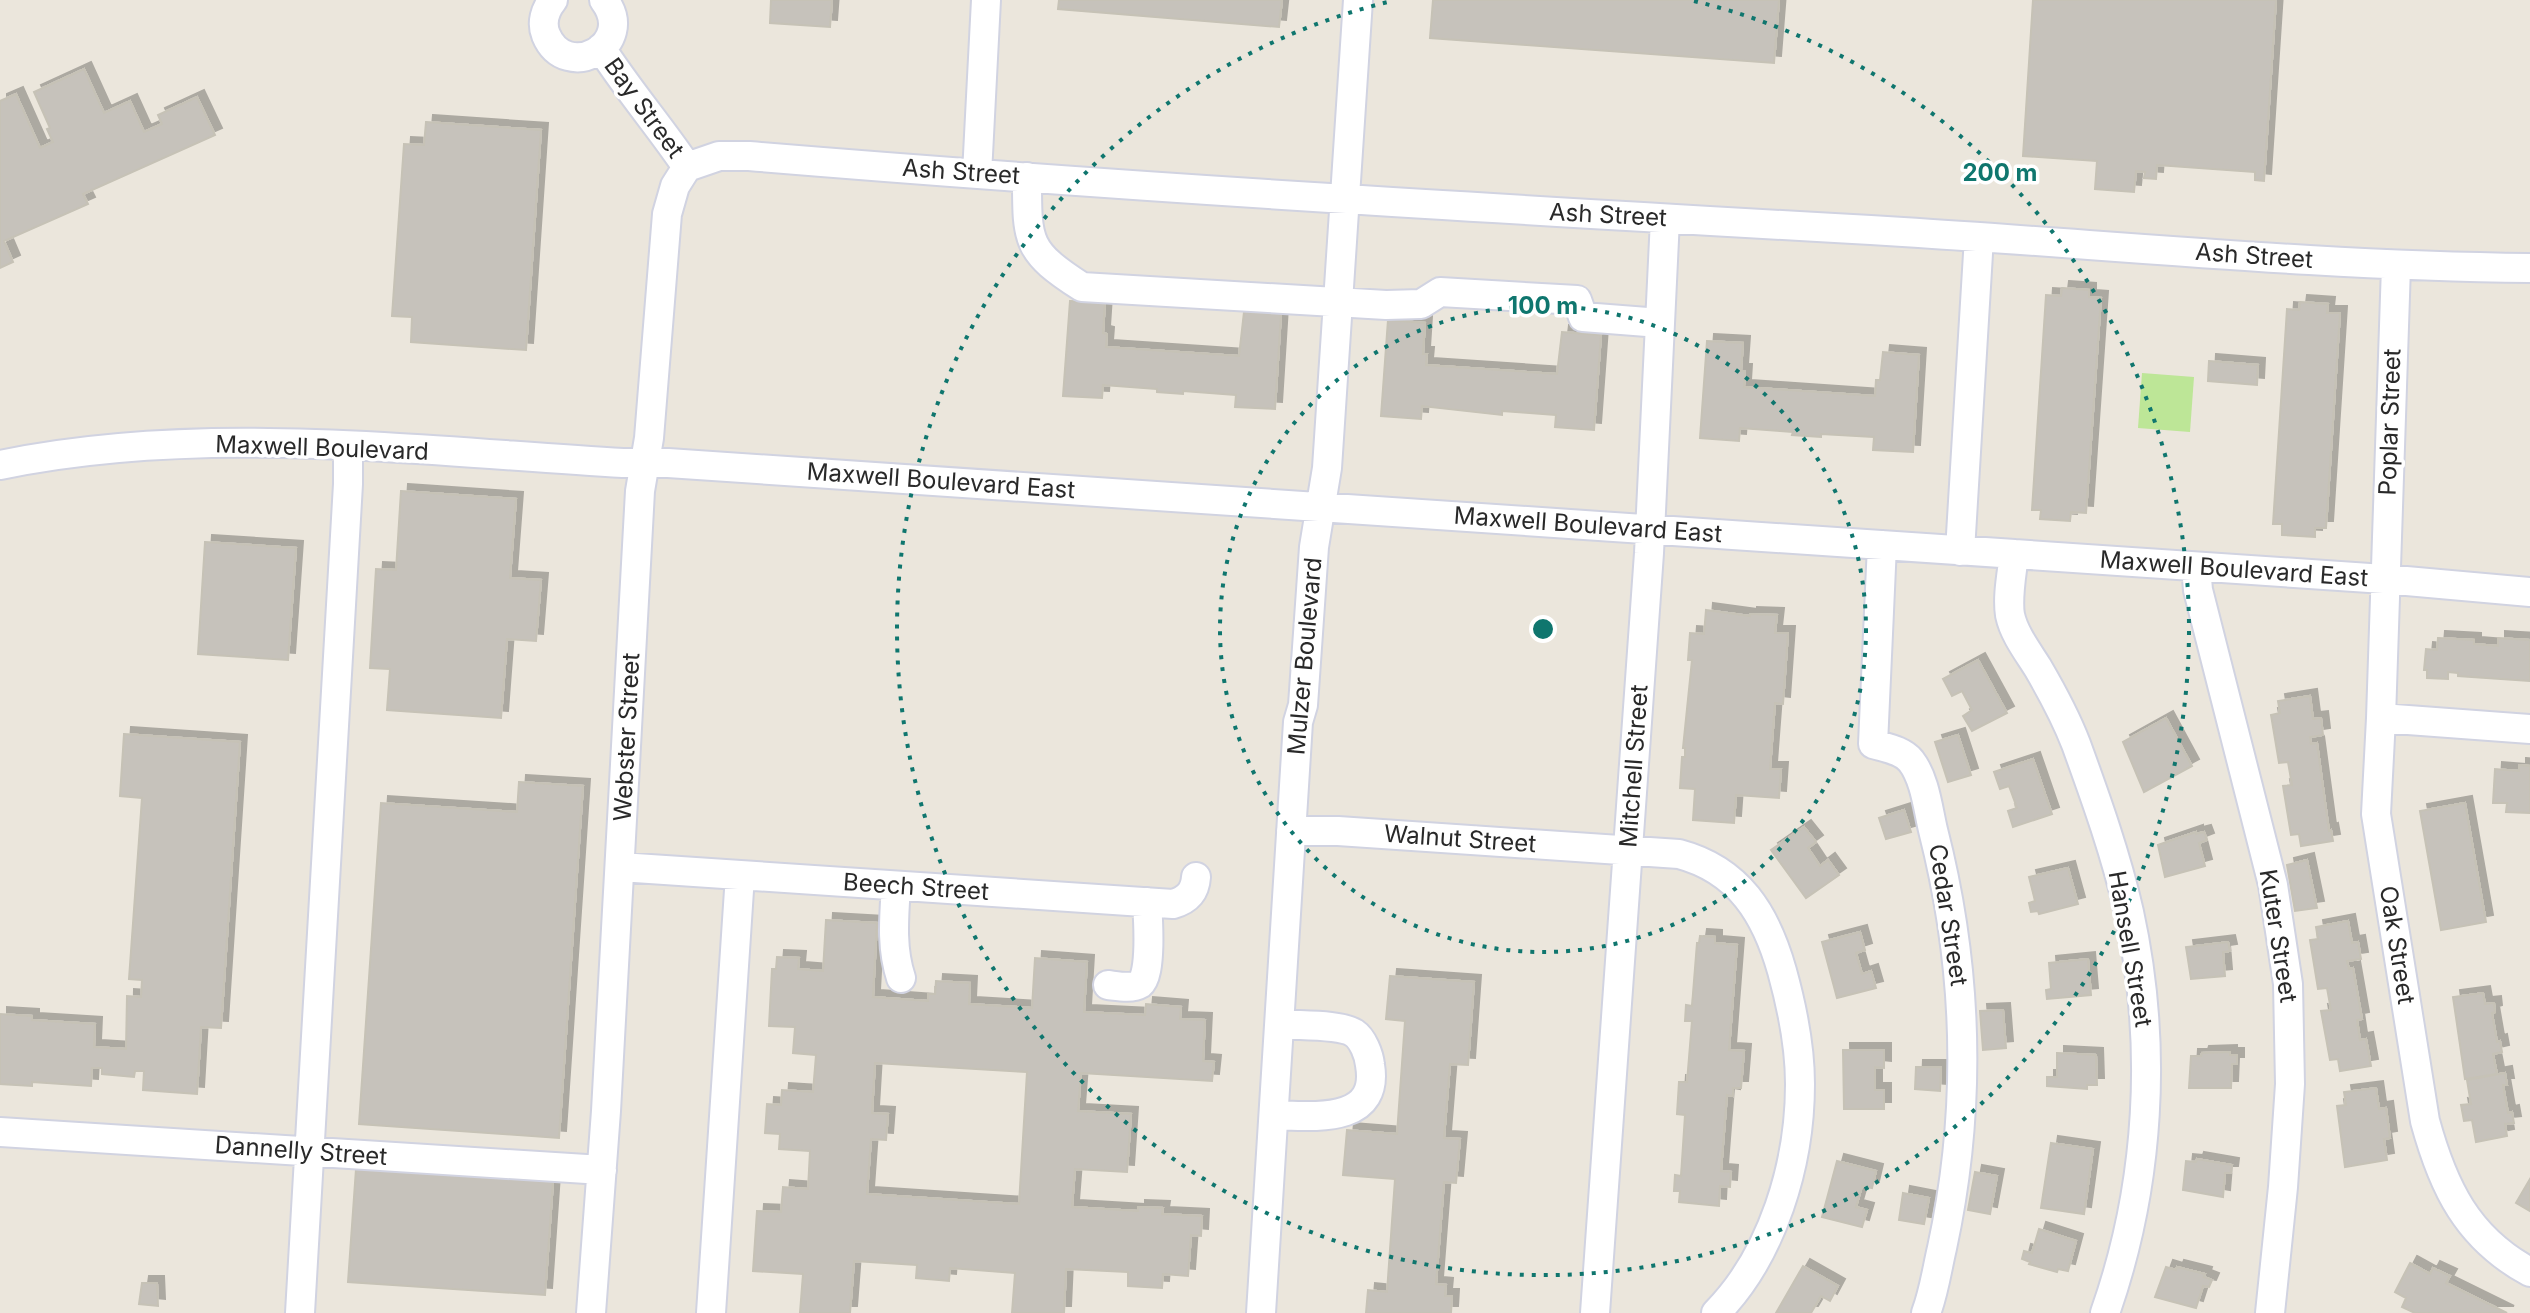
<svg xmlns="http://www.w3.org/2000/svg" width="2530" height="1313" font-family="Inter,sans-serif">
<defs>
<filter id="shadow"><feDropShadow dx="7" dy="-7" stdDeviation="0" flood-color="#0004"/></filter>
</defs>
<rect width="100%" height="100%" fill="#ebe6dc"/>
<path fill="#bde697" d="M2142,373L2194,377L2190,432L2138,428Z"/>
<path fill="#c6c2bb" stroke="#c6c2b6" stroke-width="2" fill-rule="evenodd" filter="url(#shadow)" d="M771,0H832L830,27L770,23Z
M1059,0H1282L1279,27L1058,9Z
M1433,0H1779L1774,63L1430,38Z
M2033,0H2276L2264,181L2255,180V172L2157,165L2156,179L2144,178L2145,172L2136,171L2134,192L2095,189L2097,161L2023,156Z
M84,69L104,113L130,101L144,132L162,124L158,115L197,97L215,135L83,194L88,204L4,241L13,262L0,268V101L16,94L40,148L53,142L47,129L50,128L34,92Z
M426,122L541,130L526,350L411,342L412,317L392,316L404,144L424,145Z
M2062,288L2089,290V297L2101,298L2086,513L2071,512L2070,521L2040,519L2041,510H2032L2046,295L2061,296Z
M1070,301L1105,303L1103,333L1107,334L1106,347L1239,356L1244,312L1281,314L1275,409L1235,407L1236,395L1183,391V394L1157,392V389L1103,385L1102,398L1063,396Z
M2300,302L2328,304L2327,313H2340L2326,528H2315V537L2282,535V524H2273L2287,309L2299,310Z
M1388,320L1425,323L1423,354H1427L1426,365L1557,374L1562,332L1601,335L1594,430L1555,427L1556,415L1502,411V415L1422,406L1421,419L1381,416Z
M1707,341L1743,343L1741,371H1745L1744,387L1875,396L1876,380H1880L1883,352L1919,355L1913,452L1873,450L1874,437L1821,434V437L1792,435L1793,432L1740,428L1739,441L1700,438Z
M2209,361L2258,365L2257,385L2208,381Z
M401,491L516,499L510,578L541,580L536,641L507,639L501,718L387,710L390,669L370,668L376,569L396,570Z
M205,542L296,548L288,660L198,654Z
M1706,610L1750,616V614L1777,615L1775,633H1788L1783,704L1775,703L1770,769H1781L1779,798L1736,795L1734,823L1693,820L1695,789L1680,788L1682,757H1685V748H1683L1692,660H1688L1690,633L1704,634Z
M2438,638L2474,640V644L2498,646V638L2530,640V681L2458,676V673L2448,672V679L2427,678V670H2424L2426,649L2437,650Z
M1978,660L2007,713L1972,731L1963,716L1972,710L1962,691L1952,696L1943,679Z
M2310,696L2313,719L2321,718L2323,735L2310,737L2311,744L2317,743L2329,831L2331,830L2333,841L2301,846L2299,834L2291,835L2283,786L2292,785L2288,762L2279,763L2271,715L2280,713L2278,701Z
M2166,718L2192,766L2144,792L2123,742Z
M124,734L240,742L221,1028L201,1027L197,1094L143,1090L144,1071H135L134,1077L102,1074V1068H92L91,1086L32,1082V1086L0,1084V1014L32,1016V1020L95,1024L94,1047L126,1049L127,996L141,997L142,980L129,979L142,798L120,796Z
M1958,735L1971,775L1948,782L1935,742Z
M2033,759L2052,814L2013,827L2008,811L2017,808L2009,786L2000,789L1994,772Z
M2519,765L2530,766V813L2506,812L2507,803H2493L2495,769L2519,771Z
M519,782L583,786L559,1138L359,1124L381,803L517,812Z
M2465,803L2486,922L2441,930L2420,811Z
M1904,810L1911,832L1886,839L1879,818Z
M1804,827L1816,842L1808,848L1820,866L1828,860L1839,875L1806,898L1771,850Z
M2196,832V834L2204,832L2207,840L2199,843L2205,866L2165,877L2158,845Z
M2307,860L2317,908L2295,911L2287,865Z
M2068,868L2078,904L2039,914L2038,911L2031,912L2029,903L2035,901L2029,877Z
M826,920L877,923L873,997L928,1001V994H935L936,981L970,983L969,1004L1032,1008L1035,958L1087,962L1084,1012L1145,1015L1146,1004L1181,1007L1180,1019L1205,1020L1203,1061L1214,1062L1212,1081L1081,1073L1078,1111L1131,1114L1127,1172L1075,1169L1072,1207L1138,1211V1207L1163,1208L1162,1214L1202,1216L1201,1236L1191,1235L1188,1276L1163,1274L1162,1288L1128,1286V1272L1066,1269L1064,1313H1012L1015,1273L950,1268L949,1281L939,1280L916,1278L917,1265L854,1261L850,1313H800L803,1274L753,1271L757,1211L781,1212L783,1187L808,1189L810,1151L779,1149L780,1134L765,1133L767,1104L781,1105L782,1090L813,1092L816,1055L793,1053L795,1027L769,1026L772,969H776L777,957L799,958L798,969L823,971ZM875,1063L1027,1072L1019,1204L867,1194L871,1139L886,1140L888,1114L872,1113Z
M2348,921L2352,943L2358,942L2361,959L2347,961L2349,969L2353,968L2362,1019L2357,1020L2360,1040L2366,1039L2371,1066L2340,1071L2338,1059L2330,1060L2321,1011L2331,1010L2327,988L2318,989L2310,940L2318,939L2316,927Z
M1860,932L1865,950L1856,953L1862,974L1871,971L1876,988L1837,998L1822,942Z
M1700,936L1715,937V943L1737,945L1729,1050L1744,1051L1741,1088H1733V1096L1727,1095L1721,1171L1731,1172L1730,1187L1720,1186L1719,1206L1679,1202L1680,1191H1674L1675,1175L1681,1176L1685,1115L1677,1114L1679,1082H1687L1692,1021H1685L1686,1005L1692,1006L1697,943H1699Z
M2228,942L2230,951L2223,952L2225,976L2191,979L2186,947Z
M2088,959L2091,995L2047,999L2046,990L2051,989L2049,963Z
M1390,976L1474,982L1468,1065L1450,1064L1444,1138L1460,1139L1456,1183L1444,1182L1436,1284L1446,1285L1445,1296H1452L1451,1313H1366L1368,1290L1387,1292L1395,1179L1343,1175L1347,1130L1397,1134L1405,1021L1386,1019Z
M2483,993L2485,1004L2494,1003L2495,1012L2492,1013L2497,1042L2500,1041L2502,1052L2493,1054L2497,1074L2465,1079L2453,997Z
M2003,1010L2006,1048L1983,1050L1980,1011Z
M1843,1050H1884V1068L1875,1067V1090H1884V1109H1844Z
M2230,1052V1055H2237V1064H2232L2231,1088H2189L2191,1056H2201L2202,1053Z
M2057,1053L2096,1055L2097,1085H2087V1089L2047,1086V1077H2057Z
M1916,1067H1941L1940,1091L1915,1089Z
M2505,1073L2507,1085H2503L2508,1113L2512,1112L2514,1123L2505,1124L2507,1136L2476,1142L2472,1120L2464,1121L2461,1105L2471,1104L2467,1080Z
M2376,1088L2379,1109L2386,1108L2390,1138L2384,1139L2387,1160L2345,1167L2337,1106L2346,1105L2344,1092Z
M2051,1143L2093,1149L2084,1214L2041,1208Z
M2197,1159L2232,1165L2231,1173H2225L2223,1197L2183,1190L2186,1161L2196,1162Z
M1837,1161L1876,1171L1872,1188L1862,1186L1856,1207L1867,1210L1862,1227L1822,1217Z
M356,1169L553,1182L545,1295L348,1282Z
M1975,1172L1997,1176L1990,1214L1968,1210Z
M2530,1179V1211L2516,1203Z
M1903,1193L1929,1198L1924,1224L1899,1220Z
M2039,1229L2076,1241L2068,1271L2058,1269L2057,1272L2029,1264L2030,1262L2022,1259L2024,1251L2032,1253Z
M2410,1263L2430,1274L2433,1268L2450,1276L2446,1283L2507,1313H2415L2402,1307L2406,1298L2395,1292Z
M1803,1266L1838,1286L1830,1301L1821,1296L1811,1313H1776Z
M2166,1267L2176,1270L2177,1267L2205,1274L2204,1277L2212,1280L2209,1287L2203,1286L2196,1308L2155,1297Z
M142,1283H157L158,1306L139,1304Z"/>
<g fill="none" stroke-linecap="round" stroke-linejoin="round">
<defs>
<path id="minor" d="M553,0C545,10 541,23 546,35C566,83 638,45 604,0
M601,48C628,90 660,127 687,167
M687,167L719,156H749C1133,188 1518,210 1903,232C2112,245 2321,266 2530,268
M977,174L986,0
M1027,177C1027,242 1026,251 1082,287L1386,305L1421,304L1440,292L1577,300L1583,317L1660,323
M2396,266L2381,718L2376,814L2425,1121C2443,1187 2467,1238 2530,1272
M0,465C201,423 419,451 623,463H668L2384,579L2530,592
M1882,545L1873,744C1886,748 1902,750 1911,761C1925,779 1928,809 1933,830C1968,967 1972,1109 1942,1248C1937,1269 1934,1292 1926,1313
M1960,551L1979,237
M2014,554C2012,573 2007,596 2010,615C2014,634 2028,652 2038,668C2052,692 2066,718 2076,744C2096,799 2116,855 2129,912C2158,1045 2150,1185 2105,1313
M2196,567L2198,590L2273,885L2288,984L2290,1084L2283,1187L2270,1313
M2381,718L2530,729
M1291,831H1338L1679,854C1739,870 1766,914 1782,971C1792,1007 1800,1046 1800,1084C1800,1164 1773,1255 1716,1313
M620,867L1173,904C1187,900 1195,892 1196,877
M896,886C894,917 891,948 901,978
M1108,985C1117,986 1132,989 1140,984C1152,975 1148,917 1147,902
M1274,1115C1312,1116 1380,1125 1370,1065C1369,1055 1363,1039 1354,1033C1340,1024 1297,1026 1280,1024
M0,1132L602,1170
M300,1313L348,484V447
M591,1313L606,1111L640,491L649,438L667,214L675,186L687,167
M711,1313L740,875
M1261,1313L1298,722L1303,705L1314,547L1327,468L1358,0
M1595,1313L1649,553L1665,219"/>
</defs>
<use href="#minor" stroke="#d1d3e1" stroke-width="32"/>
<use href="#minor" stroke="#fff" stroke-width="28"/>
</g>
<g fill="none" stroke="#0f766e" stroke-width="4" stroke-dasharray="4 8">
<circle cx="1543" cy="629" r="323"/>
<path d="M1694 1A646 646 0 1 1 1392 1"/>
</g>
<g text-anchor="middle" stroke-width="7" stroke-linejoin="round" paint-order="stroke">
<g font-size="24" fill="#292929" stroke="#fff">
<text transform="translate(644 108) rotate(54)" y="8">Bay Street</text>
<text transform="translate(961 172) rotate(4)" y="8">Ash Street</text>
<text transform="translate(1608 215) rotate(3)" y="8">Ash Street</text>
<text transform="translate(2254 256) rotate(4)" y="8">Ash Street</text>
<text transform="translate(2390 422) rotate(-88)" y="8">Poplar Street</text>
<text transform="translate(322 448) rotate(2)" y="8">Maxwell Boulevard</text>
<text transform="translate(941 481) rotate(4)" y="8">Maxwell Boulevard East</text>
<text transform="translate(1588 525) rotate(4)" y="8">Maxwell Boulevard East</text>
<text transform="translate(2234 569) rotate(4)" y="8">Maxwell Boulevard East</text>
<text transform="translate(1305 656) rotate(-85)" y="8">Mulzer Boulevard</text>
<text transform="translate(627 737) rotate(-87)" y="8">Webster Street</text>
<text transform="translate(1634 766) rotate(-86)" y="8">Mitchell Street</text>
<text transform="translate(1460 839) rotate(4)" y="8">Walnut Street</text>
<text transform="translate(916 887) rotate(4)" y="8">Beech Street</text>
<text transform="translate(1948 915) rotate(81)" y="8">Cedar Street</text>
<text transform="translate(2278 936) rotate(81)" y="8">Kuter Street</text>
<text transform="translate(2397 945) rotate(81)" y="8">Oak Street</text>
<text transform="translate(2130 949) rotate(80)" y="8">Hansell Street</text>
<text transform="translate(301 1151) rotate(4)" y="8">Dannelly Street</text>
</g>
</g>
<circle cx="1543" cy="629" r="12" fill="#0f766e" stroke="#fff" stroke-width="4"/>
<g font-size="24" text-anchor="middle" font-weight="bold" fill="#0f766e" stroke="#fff" stroke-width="7" stroke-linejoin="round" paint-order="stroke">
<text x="2000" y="181">200 m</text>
<text x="1543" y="314">100 m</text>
</g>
</svg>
